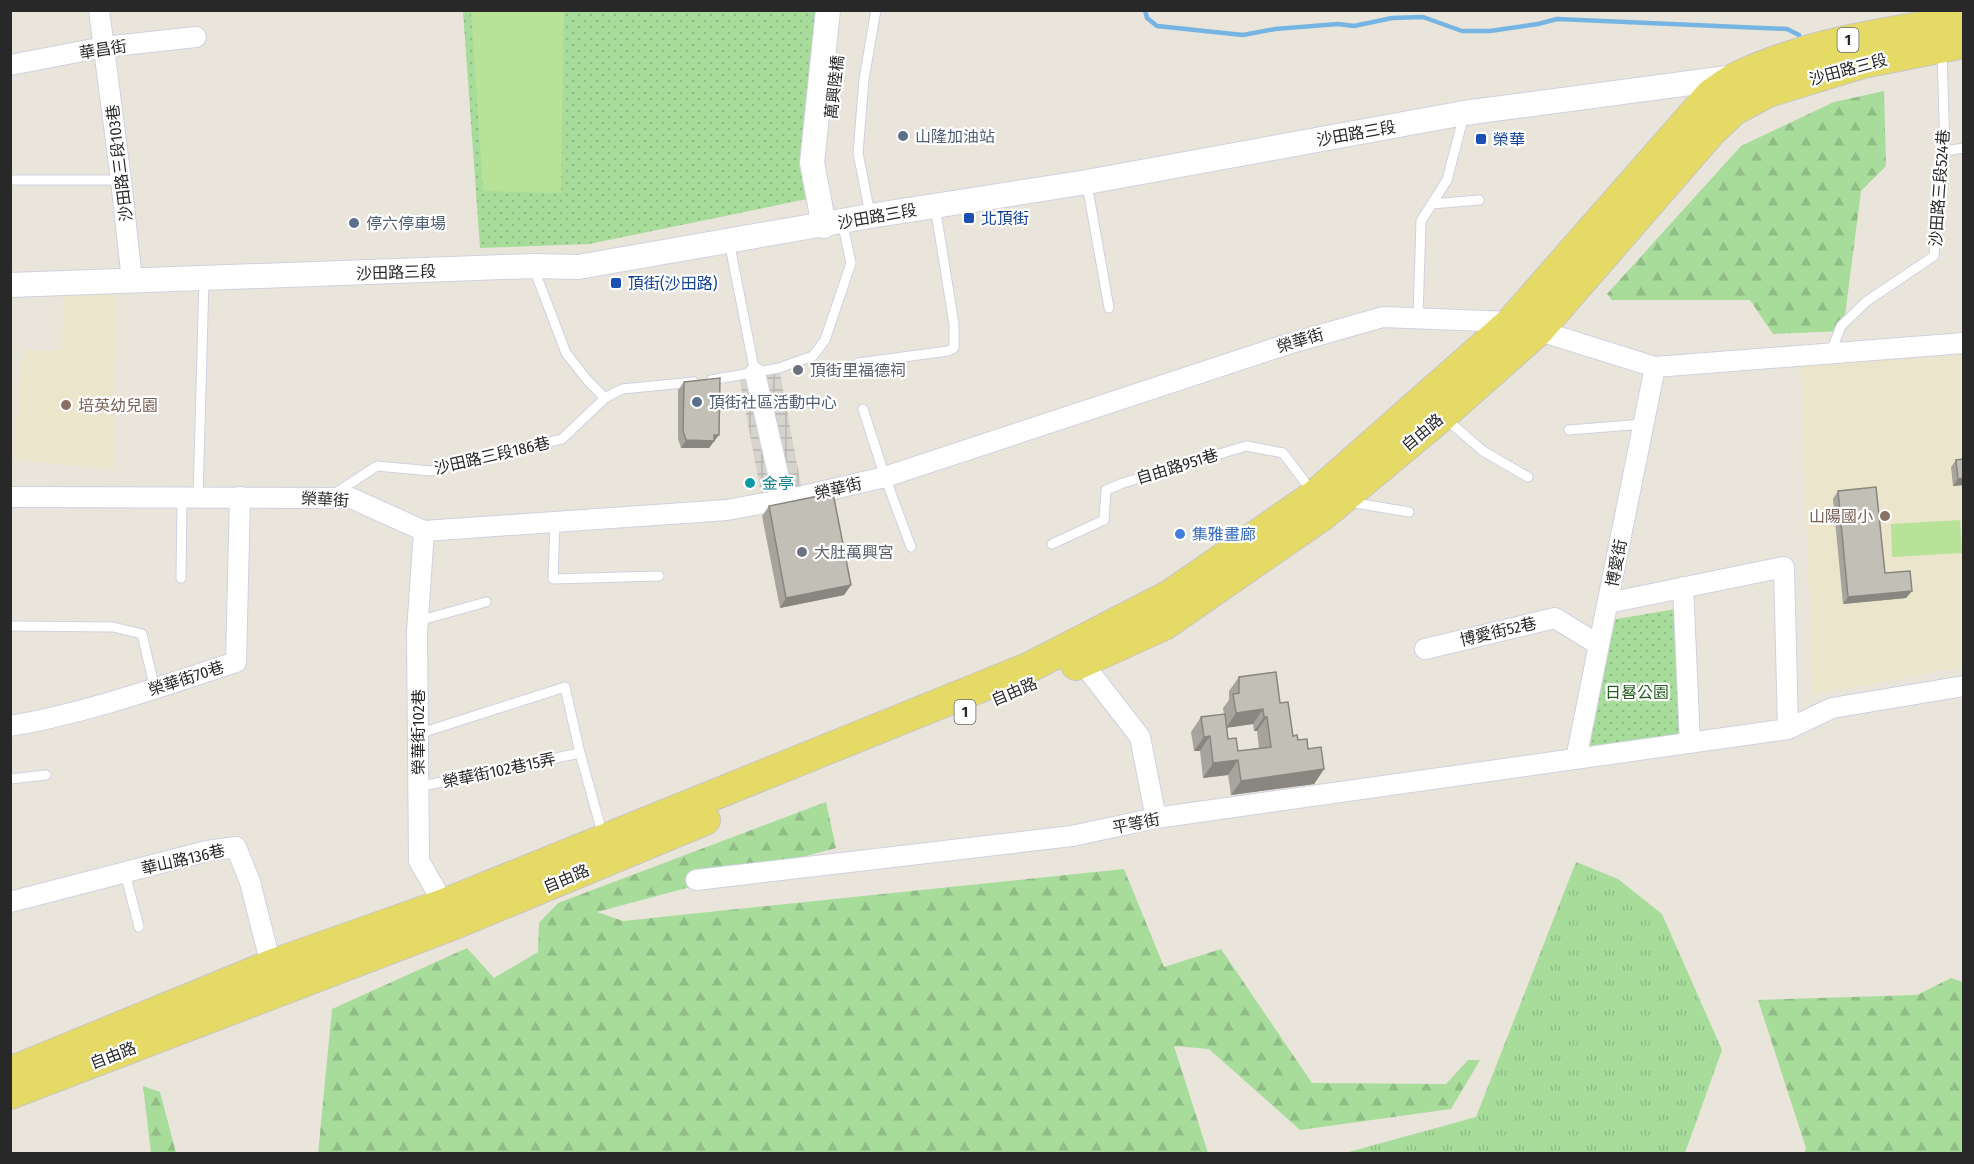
<svg xmlns="http://www.w3.org/2000/svg" width="1974" height="1164" font-family="'Fira Sans Condensed','Noto Sans TC',sans-serif">
<defs>
<pattern id="grass-tufts" width="24" height="20" patternUnits="userSpaceOnUse" patternTransform="scale(1.5)"><rect width="24" height="20" fill="#a7dc9b"/><path d="M3 7l-1-3M5 7V3M7 7l1-3M15 17l-1-3M17 17v-4M19 17l1-3" fill="none" stroke="#90bd86"/></pattern>
<pattern id="forest-firs" width="22" height="20" patternUnits="userSpaceOnUse" patternTransform="scale(1.5)"><rect width="22" height="20" fill="#a7dc9b"/><path d="M5 1l3.5 6h-7zM16 11l3.5 6h-7z" fill="#90bd86"/></pattern>
<pattern id="park-dots" width="8" height="8" patternUnits="userSpaceOnUse" patternTransform="scale(1.5)"><rect width="8" height="8" fill="#a7dc9b"/><path d="M2 2h.1M6 6h.1" fill="none" stroke="#90bd86" stroke-width="1.8" stroke-linecap="round"/></pattern>
<pattern id="plaza-grid" width="8" height="8" patternUnits="userSpaceOnUse" patternTransform="scale(1.5)"><rect width="8" height="8" fill="#d6d4cd"/><path d="M0 4h8M4 0v8" fill="none" stroke="#b8b6b0"/></pattern>
</defs>
<rect width="100%" height="100%" fill="#e9e5db"/>
<path fill="#eae5cb" d="M63,293H116L113,470L13,459L23,350L62,351Z
M1963,355V667L1813,695L1800,365Z"/>
<path fill="url(#grass-tufts)" d="M1576,862L1618,879L1662,914L1722,1050L1685,1153H1345L1476,1117Z"/>
<path fill="url(#forest-firs)" d="M1884,91L1886,166L1861,191L1843,331L1773,334L1750,300H1612L1607,294L1741,146L1834,102Z
M826,802L836,848L597,912L623,921L1124,869L1164,967L1221,949L1312,1083L1446,1084L1468,1060H1480L1451,1109L1300,1130L1209,1049L1174,1046L1208,1153L318,1154L332,1009L467,948L494,978L538,952L539,923L558,903Z
M1951,978L1963,982V1153H1805L1806,1148L1758,1000L1917,995Z
M143,1086L160,1092L176,1153H151Z"/>
<path fill="url(#park-dots)" d="M463,11H820L807,199L589,244L480,248Z
M1676,609L1684,733L1581,748L1605,621Z"/>
<path fill="#b7e298" d="M471,11H564L561,193L483,191Z
M1960,520L1962,553L1892,557L1891,524Z"/>
<path fill="url(#plaza-grid)" d="M779,368L803,496L763,504L739,376Z"/>
<g fill="none" stroke-linecap="round" stroke-linejoin="round">
<path stroke="#76b5e3" stroke-width="4.5" d="M1145,10L1147,18L1157,26L1243,35L1275,29L1338,24L1354,26L1392,18L1423,17L1462,31H1490L1538,24L1557,19L1787,29L1799,35"/>
<defs>
<path id="service" d="M1945,151L1964,148
M10,180H121
M1087,184L1109,308
M1432,204L1479,200
M870,214L858,153L864,79L876,10
M729,241L755,373
M534,269L566,353L588,381L605,398
M1418,317L1421,221L1447,180L1464,115
M1831,352L1841,326L1867,301L1934,256L1937,210L1945,151L1942,53
M858,363L948,351L954,348V324L935,206
M711,380L779,368L813,356L825,340L851,263L842,221
M863,409L885,477L911,547
M1445,418L1483,451L1528,477
M1569,430L1643,424
M334,494L377,466L431,471L562,439L605,398L622,389L694,382
M198,498L204,279
M1349,502L1409,512
M555,523L553,579L659,576
M1052,544L1104,520L1106,490L1123,483L1246,446L1283,453L1313,493
M181,578L182,497
M418,621L486,602
M10,626L113,627L142,634L155,689
M418,734L565,687L580,753L603,836
M10,779L46,775
M418,787L580,753
M125,873L139,927"/>
<path id="minor" d="M99,10L121,180L132,280
M10,65L104,47L196,37
M755,373L784,500
M10,497L351,498L424,531L727,510L803,496L885,477L1288,344L1383,317L1511,322L1655,367L1964,343
M424,531L417,632L419,861L449,913
M1683,587L1690,743
M1608,603L1784,567L1788,729
M1425,649L1555,618L1599,645
M1082,662L1140,737L1156,818
M10,726C87,713 162,686 236,662L240,497
M1576,759L1655,367
M696,880L1072,836L1156,818L1788,729L1832,708L1964,686
M10,902L207,851L236,847L250,882L271,965"/>
<path id="tertiary" d="M824,226L812,163L828,10
M10,285L533,266L578,267L870,216L1087,182L1464,113L1735,77"/>
<path id="primary" d="M1076,665L1164,625L1323,515L1442,416L1539,330L1710,133L1734,110L1768,92L1863,63L1964,43
M10,1072L271,965L444,904L1028,668L1170,595L1315,495L1511,322L1711,94C1720,88 1729,81 1739,76C1810,43 1887,32 1964,20
M10,1094L457,923L705,820"/>
</defs>
<use href="#service" stroke="#d0d1e0" stroke-width="11"/>
<use href="#minor" stroke="#d0d1e0" stroke-width="22"/>
<use href="#tertiary" stroke="#d0d1e0" stroke-width="26"/>
<use href="#primary" stroke="#c7c7c7" stroke-width="32"/>
<use href="#service" stroke="#fff" stroke-width="9"/>
<use href="#minor" stroke="#fff" stroke-width="20"/>
<use href="#tertiary" stroke="#fff" stroke-width="24"/>
<use href="#primary" stroke="#e4da65" stroke-width="30"/>
</g>
<path fill="#a7a49d" fill-rule="evenodd" d="M684,382L714,442H713L709,448H681L678,439V390Z
M1956,460L1964,485L1953,486L1951,467Z
M1838,491L1885,573L1912,591L1906,598L1843,604L1833,499Z
M769,506L851,585L844,595L780,608L762,516Z
M1239,677L1280,703L1293,736L1308,749L1324,769L1314,784L1231,795L1228,775L1203,778L1200,751H1194L1191,732L1201,717L1224,715L1223,708L1229,700V691ZM1253,724L1254,731H1257L1259,748L1238,751L1228,739L1227,727Z"/>
<path fill="#88867f" d="M714,435H719L709,448H681L686,440Z
M1964,478V485L1953,486L1958,479Z
M851,585L844,595L780,608L786,598Z
M1912,591L1906,598L1843,604L1848,597Z
M1263,709L1253,724L1226,728L1236,713Z
M1264,717H1267L1257,731H1254Z
M1210,736L1200,751H1194L1204,737Z
M1238,760L1228,775L1203,778L1213,763Z
M1324,769L1314,784L1231,795L1241,781Z"/>
<path fill="#c2bfb6" stroke="#88867f" stroke-width="1.5" d="M720,378L719,435H714V441L686,440L683,431L684,382Z
M1964,459V478L1958,479L1956,460Z
M1876,487L1885,573L1910,571L1912,591L1848,597L1838,491Z
M833,493L851,585L786,598L769,506Z
M1276,672L1280,703L1288,702L1293,736L1297,735L1298,740L1307,739L1308,749L1321,747L1324,769L1241,781L1238,760L1213,763L1210,736L1204,737L1201,717L1225,714L1228,739L1236,738L1238,751L1271,747L1267,717H1264L1263,709L1236,713L1233,694L1239,693V677Z"/>
<g fill="#5c6f8a" stroke="#fff" stroke-width="2">
<circle cx="903" cy="136" r="6"/>
<circle cx="354" cy="223" r="6"/>
<circle cx="697" cy="402" r="6"/>
</g>
<g fill="#1a4fb4" stroke="#fff" stroke-width="2">
<rect x="1475" y="133" width="12" height="12" rx="3"/>
<rect x="963" y="212" width="12" height="12" rx="3"/>
<rect x="610" y="277" width="12" height="12" rx="3"/>
</g>
<g fill="#6b7280" stroke="#fff" stroke-width="2">
<circle cx="798" cy="370" r="6"/>
<circle cx="802" cy="552" r="6"/>
</g>
<g fill="#8d6e63" stroke="#fff" stroke-width="2">
<circle cx="66" cy="405" r="6"/>
<circle cx="1885" cy="516" r="6"/>
</g>
<circle fill="#0f9aa8" stroke="#fff" stroke-width="2" cx="750" cy="483" r="6"/>
<circle fill="#3f7fe0" stroke="#fff" stroke-width="2" cx="1180" cy="534" r="6"/>
<g text-anchor="middle" stroke-width="4.5" stroke-linejoin="round" paint-order="stroke">
<g fill="#fff" stroke="#686868" stroke-width="1.5">
<rect x="1837.5" y="28" width="21" height="24" rx="4.5"/>
<rect x="954.5" y="700" width="21" height="24" rx="4.5"/>
</g>
<g font-size="15" font-weight="bold" fill="#282828">
<text x="1848" y="45">1</text>
<text x="965" y="717">1</text>
</g>
<g font-size="16" fill="#282828" stroke="#fff">
<text transform="translate(103 49) rotate(-9)" y="6">華昌街</text>
<text transform="translate(1848 69) rotate(-15)" y="6">沙田路三段</text>
<text transform="translate(834 87) rotate(-84)" y="6">萬興陸橋</text>
<text transform="translate(1356 133) rotate(-10)" y="6">沙田路三段</text>
<text transform="translate(119 163) rotate(-97)" y="6">沙田路三段103巷</text>
<text transform="translate(1939 188) rotate(-86)" y="6">沙田路三段524巷</text>
<text transform="translate(877 216) rotate(-10)" y="6">沙田路三段</text>
<text transform="translate(396 272) rotate(-2)" y="6">沙田路三段</text>
<text transform="translate(1300 340) rotate(-17)" y="6">榮華街</text>
<text transform="translate(1422 432) rotate(-40)" y="6">自由路</text>
<text transform="translate(492 455) rotate(-13)" y="6">沙田路三段186巷</text>
<text transform="translate(1177 466) rotate(-17)" y="6">自由路951巷</text>
<text transform="translate(838 488) rotate(-13)" y="6">榮華街</text>
<text transform="translate(325 499) rotate(3)" y="6">榮華街</text>
<text transform="translate(1616 563) rotate(-79)" y="6">博愛街</text>
<text transform="translate(1498 631) rotate(-13)" y="6">博愛街52巷</text>
<text transform="translate(186 678) rotate(-18)" y="6">榮華街70巷</text>
<text transform="translate(1014 691) rotate(-23)" y="6">自由路</text>
<text transform="translate(418 732) rotate(-90)" y="6">榮華街102巷</text>
<text transform="translate(499 770) rotate(-12)" y="6">榮華街102巷15弄</text>
<text transform="translate(1136 823) rotate(-11)" y="6">平等街</text>
<text transform="translate(183 859) rotate(-13)" y="6">華山路136巷</text>
<text transform="translate(566 878) rotate(-23)" y="6">自由路</text>
<text transform="translate(113 1055) rotate(-21)" y="6">自由路</text>
</g>
<g font-size="16" fill="#4e5e75" stroke="#fff" text-anchor="start">
<text x="915" y="142">山隆加油站</text>
<text x="366" y="229">停六停車場</text>
<text x="709" y="408">頂街社區活動中心</text>
</g>
<g font-size="16" fill="#164399" stroke="#fff" text-anchor="start">
<text x="1493" y="145">榮華</text>
<text x="981" y="224">北頂街</text>
<text x="628" y="289">頂街(沙田路)</text>
</g>
<g font-size="16" fill="#5b616d" stroke="#fff" text-anchor="start">
<text x="810" y="376">頂街里福德祠</text>
<text x="814" y="558">大肚萬興宮</text>
</g>
<g font-size="16" fill="#785e54" stroke="#fff" text-anchor="start">
<text x="78" y="411">培英幼兒園</text>
<text x="1873" y="522" text-anchor="end">山陽國小</text>
</g>
<g font-size="16" fill="#0d838f" stroke="#fff" text-anchor="start">
<text x="762" y="489">金亭</text>
</g>
<g font-size="16" fill="#366cbe" stroke="#fff" text-anchor="start">
<text x="1192" y="540">集雅畫廊</text>
</g>
<g font-size="16" fill="#235e1f" stroke="#fff">
<text x="1637" y="698">日晷公園</text>
</g>
</g>
<rect width="1974" height="1164" fill="none" stroke="#282828" stroke-width="24"/>
</svg>
